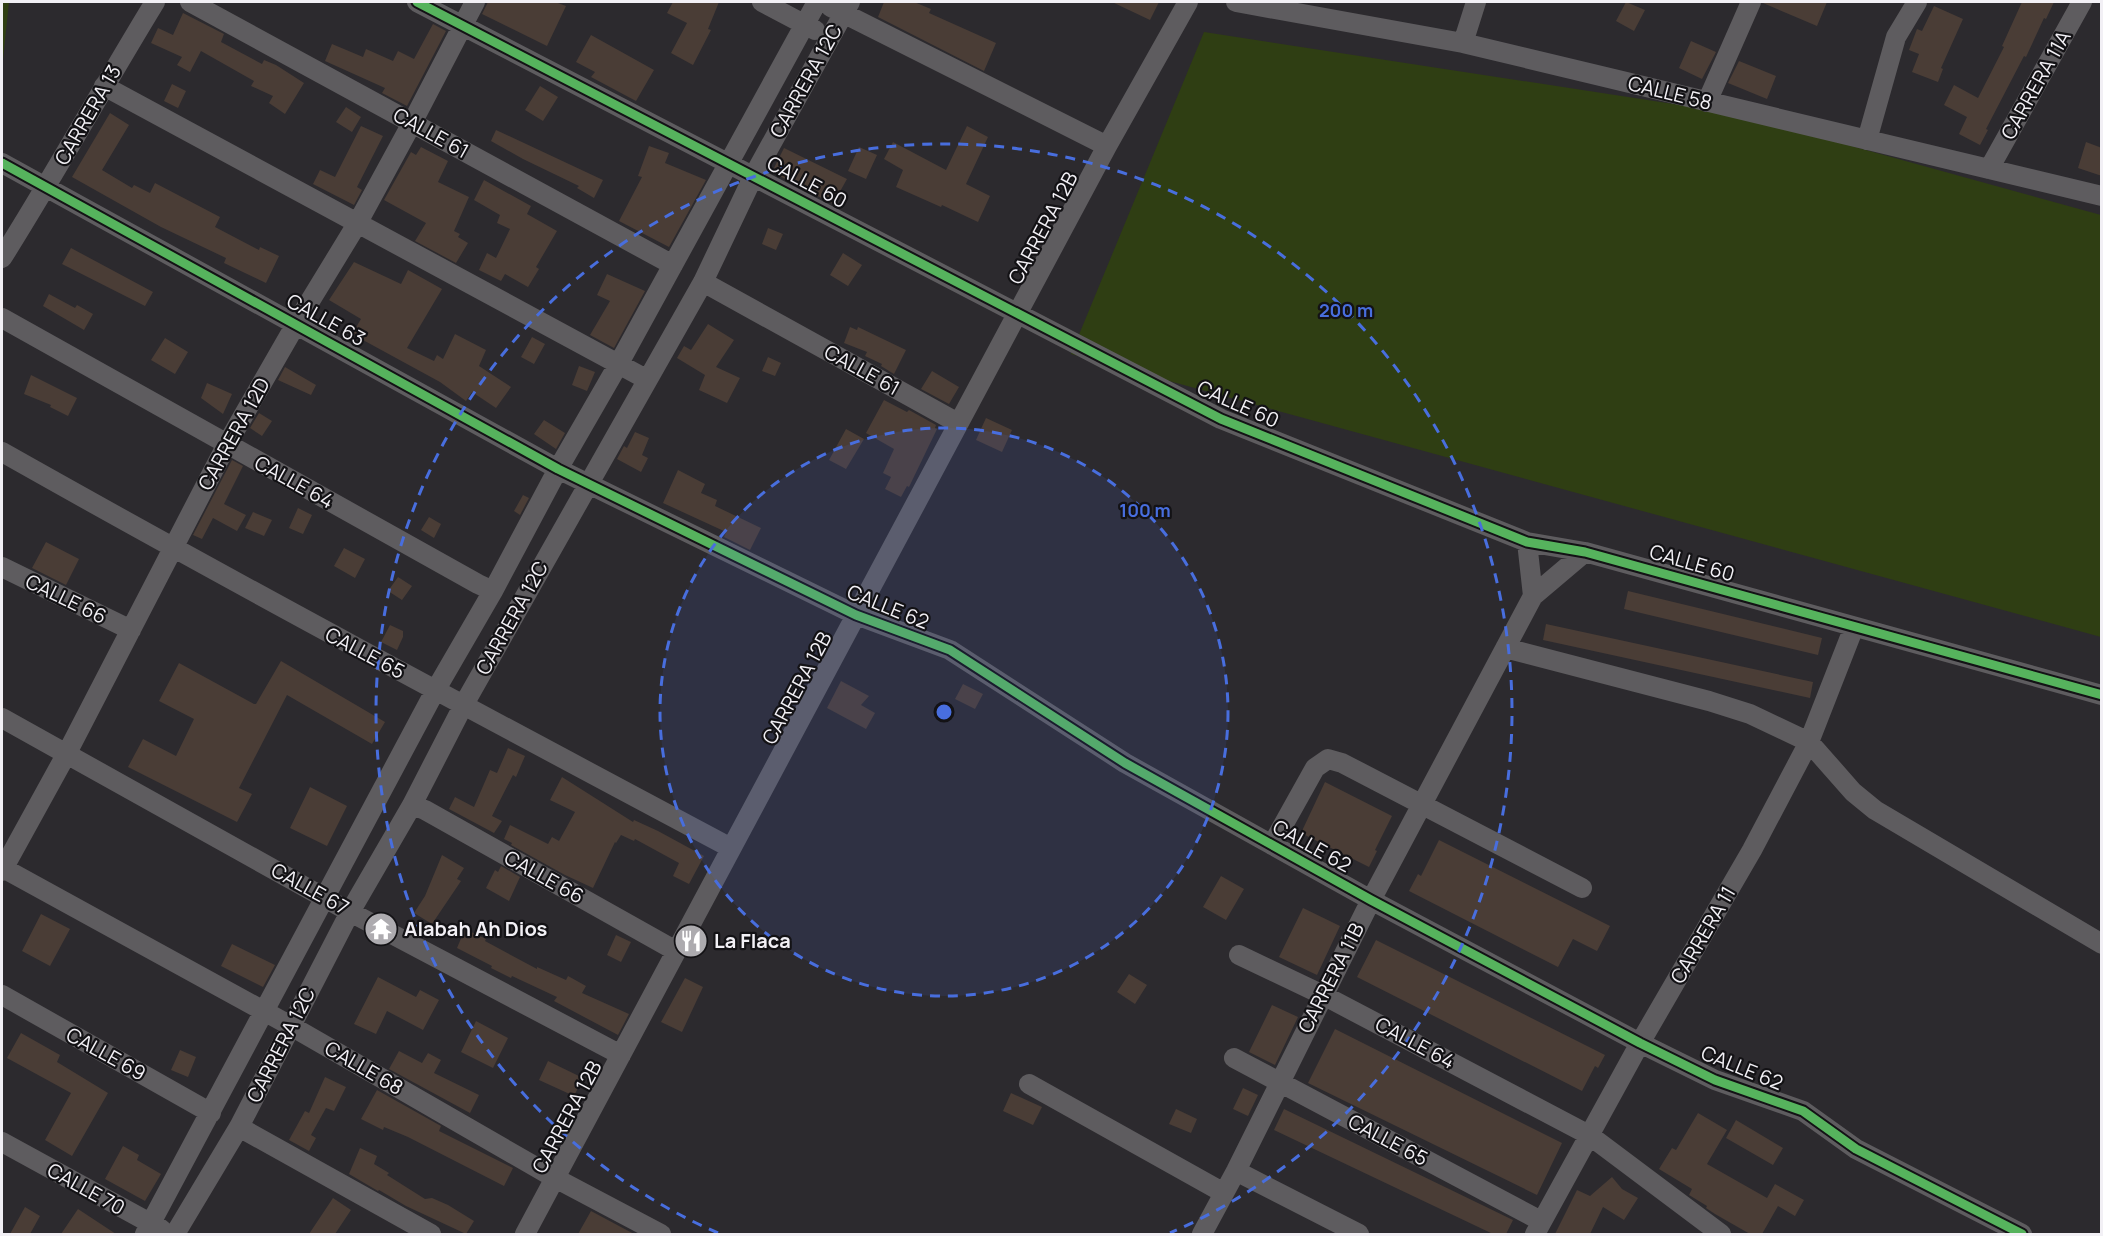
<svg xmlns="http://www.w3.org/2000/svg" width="2103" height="1236" font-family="Manrope,sans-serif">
<rect width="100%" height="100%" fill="#2c2a2e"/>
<path fill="#2f3e13" d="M2,2H9L2,69Z
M1204,32L1732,113L2101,215V637L1071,354Z"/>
<path fill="#4a3d36" d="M488,2H555L566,6L547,46L482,14Z
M673,2H719L708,29L711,30L693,65L671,53L687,23L667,13Z
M884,2H914L931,9L929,13L996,43L984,71L878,17Z
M1112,2H1159L1150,20Z
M1626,2L1645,10L1634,31L1616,21Z
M1763,2H1827L1817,26L1763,3Z
M2022,2H2054L2046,19L2044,18L2026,57L2024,56L1986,129L1988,130L1980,145L1959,134L1967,117L1944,105L1954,85L1978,98L2004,47L2002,46Z
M1934,6L1963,19L1941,68L1943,69L1938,82L1912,72L1919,54L1909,50L1917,29L1922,31Z
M183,13L224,34L221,42L262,64L264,60L276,65L304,83L285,114L269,103L273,96L251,86L254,81L201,51L190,72L177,65L182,57L151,43L158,28L173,35Z
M433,24L446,31L407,106L382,93L385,88L325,61L332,44L363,57L366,49L393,61L398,51L414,59Z
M591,35L654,70L636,101L591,77L595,72L576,62Z
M1691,41L1716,52L1702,79L1679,68Z
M1739,61L1776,76L1767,99L1728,83Z
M172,84L186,91L178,108L164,101Z
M540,86L558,97L543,121L525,110Z
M346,107L361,117L352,132L336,122Z
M110,113L129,125L102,170L132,188L134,185L150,193L155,183L220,217L215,227L259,250L260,247L279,256L266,283L224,263L226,258L161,227L72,177Z
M361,126L383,136L357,187L362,190L354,205L313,184L320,170L335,177Z
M967,126L988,137L966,184L990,196L978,222L942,205L941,207L896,187L903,170L884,159L893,142L946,170Z
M496,130L603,180L594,198L577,188L579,186L523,159L491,141Z
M2086,142L2102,148V176L2078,168Z
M649,146L669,153L665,163L706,180L669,247L619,221L642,177L638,176Z
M421,147L448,161L438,182L469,197L454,231L460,234L458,237L468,243L456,263L415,241L426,223L384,200L411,152L416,155Z
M859,147L877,155L866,179L848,171Z
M784,148L847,179L833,204L772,172Z
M484,180L531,206L527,214L557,231L536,267L539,269L528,287L505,274L501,281L479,270L487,253L496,258L510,229L497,223L500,215L474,200Z
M768,228L783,234L776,250L762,244Z
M71,248L153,292L145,306L62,264Z
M843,253L862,265L848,286L830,275Z
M354,262L401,284L408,270L442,289L407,348L434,361L437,355L443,359L455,334L486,350L479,366L511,387L496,408L472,392L466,401L440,382L352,334L361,319L329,300Z
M607,274L645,291L614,348L590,335L610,301L597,295Z
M49,294L75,308L77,305L93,314L84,330L43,306Z
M708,324L734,340L716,367L740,378L727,403L699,390L705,375L677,358L684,346L691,350Z
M850,327L857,330L858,327L906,350L894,374L881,366L882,364L865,356L867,352L844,343Z
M532,337L545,344L534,364L521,357Z
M165,338L188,352L175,374L151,360Z
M768,357L781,363L775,376L762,371Z
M579,366L595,372L587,391L572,385Z
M285,367L316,385L311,395L278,380Z
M932,371L959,387L949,404L921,389Z
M31,375L77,398L68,416L50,407L51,405L24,394Z
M207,383L232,394L223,414L201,398Z
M884,400L907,412L909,410L936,425L935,428L937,429L909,487L907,486L901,497L885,489L891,477L883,473L894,449L866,433Z
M259,413L272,421L262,436L250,428Z
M986,418L1012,430L1002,452L976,440Z
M544,420L565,433L556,449L534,434Z
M846,429L864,439L846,469L829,460Z
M635,432L649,438L642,455L648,458L641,472L617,459L624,446L627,448Z
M232,460L243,466L224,504L246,515L237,531L213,518L202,539L193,535Z
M678,470L705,484L701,493L717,500L715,506L761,528L750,550L724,537L726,532L663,503Z
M523,495L529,498L520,515L514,511Z
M298,508L312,515L303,534L289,528Z
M253,512L272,520L264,536L245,528Z
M429,517L441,524L434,538L421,530Z
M46,542L79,559L66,585L32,568Z
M344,548L365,559L355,578L334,566Z
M398,577L412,586L402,600L388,591Z
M1628,591L1822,638L1818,655L1624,609Z
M1546,624L1813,682L1810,698L1543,640Z
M390,625L403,631V637L397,650L381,642Z
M281,661L385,722L372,744L287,695L239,788L252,794L237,822L128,767L143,739L176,756L194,719L159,701L179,663L254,704H256Z
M841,681L869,696L861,705L875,713L866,729L827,708Z
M963,684L983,694L975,709L955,699Z
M508,748L525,756L516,777L513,775L492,816L502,821L494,833L449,809L455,797L474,807L490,770L497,773Z
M562,777L633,822L634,820L658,831L704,856L689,884L673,876L679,863L635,839L634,841L621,835L616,843L615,842L593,888L565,875L511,845L512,843L504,839L510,825L548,844L552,837L559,841L575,812L550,800Z
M1325,782L1392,816L1375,850L1377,851L1369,867L1301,833Z
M310,787L347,806L327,846L290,828Z
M1439,840L1610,926L1597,951L1573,939L1558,967L1409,891L1418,874L1421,876Z
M442,855L464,868L457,879L461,881L432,924L414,913L425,896Z
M501,866L520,877L509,901L486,888L495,870L498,872Z
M1221,876L1244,889L1226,920L1203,907Z
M1303,908L1340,926L1317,975L1279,957Z
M41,914L70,929L50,966L22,951Z
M465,929L486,939L485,941L537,969V967L566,980L568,976L586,986L582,993L629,1014L618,1035L554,1001L557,997L512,976L511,978L491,968L492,966L457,948Z
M616,935L631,942L621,962L607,955Z
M1376,940L1605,1055L1598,1068L1595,1066L1582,1091L1357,977Z
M232,944L275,965L263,987L221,966Z
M1129,974L1147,985L1135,1004L1117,992Z
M378,977L416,997L420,990L439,1000L423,1030L387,1011L376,1034L354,1024Z
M685,978L703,987L682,1032L661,1022Z
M1272,1005L1298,1017L1275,1065L1249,1052Z
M476,1021L508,1038L493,1068L461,1052Z
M1335,1029L1562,1143L1537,1195L1308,1083Z
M21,1033L60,1055L57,1062L108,1093L72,1156L45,1140L71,1093L7,1058Z
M180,1050L196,1057L188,1077L171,1070Z
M399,1051L422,1063L428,1053L441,1060L434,1073L479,1095L470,1113L389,1069Z
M548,1061L583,1078L574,1096L539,1080Z
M325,1077L346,1087L334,1111L326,1108L311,1135L316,1138L309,1151L289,1140L305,1111L309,1113Z
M1243,1088L1258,1095L1248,1116L1233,1109Z
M377,1090L441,1126L439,1131L513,1168L504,1186L408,1137L384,1127L383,1130L361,1119Z
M1011,1093L1042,1107L1033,1125L1003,1111Z
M1176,1109L1197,1119L1191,1133L1169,1124Z
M1284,1109L1513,1220L1506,1234H1493L1274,1130Z
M1698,1113L1727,1130L1707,1164L1767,1198L1775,1184L1804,1200L1795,1216L1778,1206L1762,1234H1750L1715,1214L1706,1208L1707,1206L1689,1195L1692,1189L1659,1169L1672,1148L1676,1150Z
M1736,1120L1783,1148L1773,1165L1726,1138Z
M123,1146L139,1155L137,1160L161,1174L145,1201L105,1179Z
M360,1148L377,1156L374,1164L389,1173L387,1175L425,1199L432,1198L448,1205L474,1221L466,1234L406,1206L379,1190L378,1191L349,1174Z
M1612,1177L1622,1189L1638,1198L1624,1220L1603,1207L1590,1234H1555L1577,1190L1590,1196Z
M333,1198L351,1210L335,1234H309Z
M25,1207L40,1216L30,1234H10Z
M78,1209L116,1234H61Z
M591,1211L634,1234H578Z"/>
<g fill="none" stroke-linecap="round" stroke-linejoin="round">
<path stroke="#5e5c5f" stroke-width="20" d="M190,2L673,265
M417,2L1221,419L1527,542L1585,552L2102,695
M762,2L815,30
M1236,2L1463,43L2102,196
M831,7L1107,146
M1463,43L1476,2
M104,86L646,379
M1707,102L1751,2
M1867,140L1896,37L1917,2
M2,163L558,469L856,615L950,650L1125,763L1371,900L1640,1043L1715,1080L1803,1111L1856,1149L2022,1234
M1989,169L2082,2
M2,258C55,174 103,87 155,2
M703,282L958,423
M2,318L478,584L493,591
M2,452C243,588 487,718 731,848
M1527,542L1533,596
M2,567L131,630
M1505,648L1709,701L1750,714L1809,742L1853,792L1875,810L2102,944
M2,718L350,912L621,1055
M412,805L425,810L676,951
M1272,845L1315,768L1328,759L1342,763L1582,888
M3,868L291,1026L555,1178L661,1234
M2,871L67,753L227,444L296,324L357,224L412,123L475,2
M1239,955L1323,995L1589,1135L1721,1234
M2,995L211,1113
M1234,1058L1541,1221
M1029,1084L1224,1193
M239,1127L431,1234
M2,1142L161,1229
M1236,1171L1359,1234
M145,1234L435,691L493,591L558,469L618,365L817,2
M175,1234L239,1127L350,912L412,805L463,706L703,282L754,175L850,2
M525,1234L1107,146L1188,2
M1202,1234L1236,1171L1371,900L1533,596L1585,552
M1535,1234L1640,1043L1752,850L1809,742L1854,627"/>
<defs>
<path id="cycleway" d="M417,2L1221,419L1527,542L1585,552L2102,695
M2,163L558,469L856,615L950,650L1125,763L1371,900L1640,1043L1715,1080L1803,1111L1856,1149L2022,1234"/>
</defs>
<use href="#cycleway" stroke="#131215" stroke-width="13"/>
<use href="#cycleway" stroke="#56b35d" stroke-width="9"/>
</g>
<circle cx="944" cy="712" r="284" fill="#486ede" fill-opacity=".12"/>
<g fill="none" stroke="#486ede" stroke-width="3" stroke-dasharray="10 8">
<circle cx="944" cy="712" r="284"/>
<path d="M718 1233A568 568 0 1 1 1170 1233"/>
</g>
<defs>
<symbol id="temple-disc" viewBox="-11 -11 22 22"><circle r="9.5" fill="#adabaf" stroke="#131215"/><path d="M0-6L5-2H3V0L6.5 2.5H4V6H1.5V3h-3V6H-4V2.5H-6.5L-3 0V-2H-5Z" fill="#fff"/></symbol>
<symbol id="restaurant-disc" viewBox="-11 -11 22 22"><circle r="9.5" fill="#adabaf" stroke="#131215"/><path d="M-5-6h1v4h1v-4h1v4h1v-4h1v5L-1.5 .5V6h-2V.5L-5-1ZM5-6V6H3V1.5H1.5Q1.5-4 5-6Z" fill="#fff"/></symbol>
</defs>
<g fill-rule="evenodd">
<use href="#temple-disc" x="362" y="910" width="38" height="38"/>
<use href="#restaurant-disc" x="672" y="922" width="38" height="38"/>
</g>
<g text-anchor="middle" stroke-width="4.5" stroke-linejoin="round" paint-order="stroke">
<g font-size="20" fill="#f2f0f5" stroke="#131215">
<text transform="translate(806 81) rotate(-61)" y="7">CARRERA 12C</text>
<text transform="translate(2036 85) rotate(-61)" y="7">CARRERA 11A</text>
<text transform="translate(1670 93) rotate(14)" y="7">CALLE 58</text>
<text transform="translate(88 115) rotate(-60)" y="7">CARRERA 13</text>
<text transform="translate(431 133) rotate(29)" y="7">CALLE 61</text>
<text transform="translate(807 182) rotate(28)" y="7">CALLE 60</text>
<text transform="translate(1043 228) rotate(-62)" y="7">CARRERA 12B</text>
<text transform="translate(326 320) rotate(29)" y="7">CALLE 63</text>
<text transform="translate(862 370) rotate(29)" y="7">CALLE 61</text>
<text transform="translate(1238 404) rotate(24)" y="7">CALLE 60</text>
<text transform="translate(234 434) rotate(-61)" y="7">CARRERA 12D</text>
<text transform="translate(294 482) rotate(29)" y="7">CALLE 64</text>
<text transform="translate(1692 563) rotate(16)" y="7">CALLE 60</text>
<text transform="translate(66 599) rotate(26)" y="7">CALLE 66</text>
<text transform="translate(888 607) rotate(22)" y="7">CALLE 62</text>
<text transform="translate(512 618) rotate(-61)" y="7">CARRERA 12C</text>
<text transform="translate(365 653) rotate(28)" y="7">CALLE 65</text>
<text transform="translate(797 688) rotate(-62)" y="7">CARRERA 12B</text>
<text transform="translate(1312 846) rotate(29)" y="7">CALLE 62</text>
<text transform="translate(544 877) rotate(29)" y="7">CALLE 66</text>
<text transform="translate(310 889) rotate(29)" y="7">CALLE 67</text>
<text transform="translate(1703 935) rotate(-60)" y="7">CARRERA 11</text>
<text transform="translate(1331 978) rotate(-63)" y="7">CARRERA 11B</text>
<text transform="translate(1415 1043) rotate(28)" y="7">CALLE 64</text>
<text transform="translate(281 1045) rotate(-63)" y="7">CARRERA 12C</text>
<text transform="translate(106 1054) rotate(29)" y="7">CALLE 69</text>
<text transform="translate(364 1068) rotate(30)" y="7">CALLE 68</text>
<text transform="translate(1742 1068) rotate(22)" y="7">CALLE 62</text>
<text transform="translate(567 1117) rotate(-62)" y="7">CARRERA 12B</text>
<text transform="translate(1388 1140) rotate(28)" y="7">CALLE 65</text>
<text transform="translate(86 1189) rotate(29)" y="7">CALLE 70</text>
</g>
<g font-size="20" font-weight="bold" fill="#f2f0f5" stroke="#131215" text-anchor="start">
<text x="404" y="936">Alabah Ah Dios</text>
<text x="714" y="948">La Flaca</text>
</g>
</g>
<circle cx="944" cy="712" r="9" fill="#486ede" stroke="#131215" stroke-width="3"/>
<g font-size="18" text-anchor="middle" font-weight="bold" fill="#486ede" stroke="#131215" stroke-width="4.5" stroke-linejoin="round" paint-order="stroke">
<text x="1346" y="317">200 m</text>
<text x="1145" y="517">100 m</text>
</g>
<rect width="2103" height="1236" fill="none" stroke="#f2f0f5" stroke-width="6"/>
</svg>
